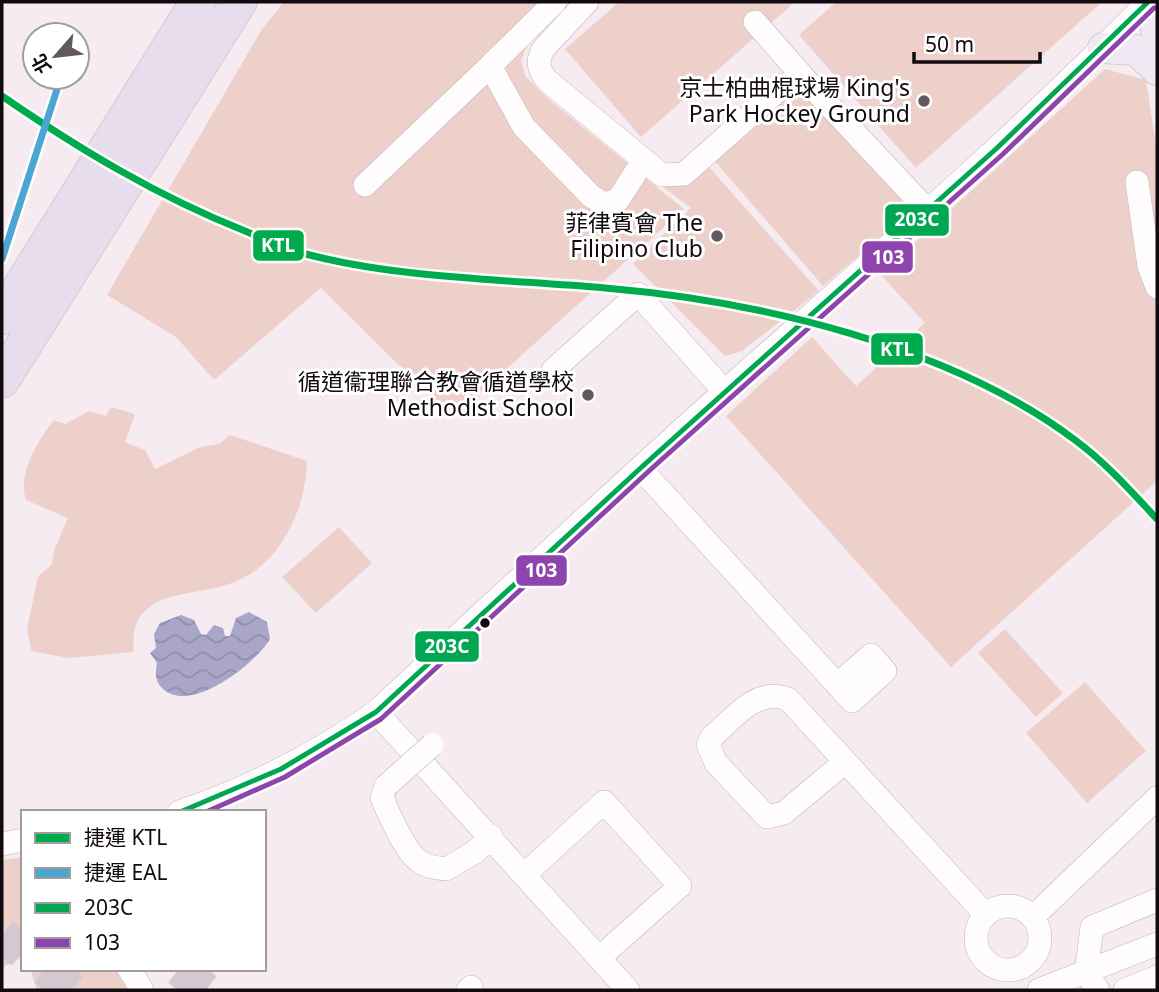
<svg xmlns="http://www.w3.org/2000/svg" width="1159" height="992" font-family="'Noto Sans','Noto Sans TC',sans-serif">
<defs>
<pattern id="water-waves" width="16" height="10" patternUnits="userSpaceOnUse" patternTransform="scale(1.75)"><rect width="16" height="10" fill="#a9a6c9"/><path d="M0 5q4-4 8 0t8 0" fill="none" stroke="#908eab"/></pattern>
</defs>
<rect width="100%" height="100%" fill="#f7ebf2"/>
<path fill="#eed0ca" d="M284,2H568L527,45L521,61L526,77L547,98L684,209L452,418L321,288L214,380L176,337L107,295L262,29Z
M619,2H795L641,137L565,49Z
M836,2H1102L916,168L799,35Z
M1105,69L1146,80L1157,151V481L951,667L726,416L812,337L856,386L925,323L880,274Z
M792,95L806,99L817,107L898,193L905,207V216L823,286L713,159L781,98Z
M709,167L819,291L742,351L725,356L633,264L691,208L648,176Z
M111,407L135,414L125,442L145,450L155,469L200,447L219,444L230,435L307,461C306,507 283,560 239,580C197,600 127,584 134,652L68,658L31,651L27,628L38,577L52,564L54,551L68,518L26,500C17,474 38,440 54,420L65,424L89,411L106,416Z
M339,527L372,563L316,613L282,577Z
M1005,629L1063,693L1036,717L978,653Z
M1085,682L1146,751L1087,803L1026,733Z
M23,857V956L2,968V860Z
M30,969H120L132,990H37Z"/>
<path fill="url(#water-waves)" d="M249,612L267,622L270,639C255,664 190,716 162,688C155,681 155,672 157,663L150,653L156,648L154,634L160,623L181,615L194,620L201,634L206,635L214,625L223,628L225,636H230L236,618Z"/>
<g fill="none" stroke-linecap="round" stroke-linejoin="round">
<path stroke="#d4c9d0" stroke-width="35" stroke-dasharray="35 18" stroke-linecap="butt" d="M2,935L23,952
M45,969L72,990
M179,969L206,990"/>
<defs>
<path id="minor" d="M555,2L490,66L524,127L591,196L604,204L618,200L643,161
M587,2L544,48C536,61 538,71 549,82L662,175L684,174L784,85L797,82L811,86L928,211
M755,22L811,86
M1137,182L1149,266L1157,287
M365,185L490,66
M553,370L638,294L725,392
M640,468L852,701L885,671L871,655L837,685
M376,712L628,990
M845,762L784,813L767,817L716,763L708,745L712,737C734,718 756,687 788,699L986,915
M386,786L382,798C388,813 406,853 419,861C427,867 436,868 446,869L475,852L491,836
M179,812C251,788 314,755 376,712C495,601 614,490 735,382C875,258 1017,135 1148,2
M2,844L23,840
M524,875L604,802L680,886L599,958
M976 938a32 32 0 1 1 64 0a32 32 0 1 1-64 0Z
M1033,917L1157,798
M129,969L142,990
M1086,973L1092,927L1157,900
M1086,973L1098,990
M468,990L471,987
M1039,990L1157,944
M1125,990L1157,977"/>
<path id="major" d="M1152,2L1157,34
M1103,48L1136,50L1157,70"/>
<path id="highway" d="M2,317L198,2
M2,380L239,2"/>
</defs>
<use href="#minor" stroke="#beb4ba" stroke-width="24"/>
<use href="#major" stroke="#d1cccf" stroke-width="32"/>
<use href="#highway" stroke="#d1cccf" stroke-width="37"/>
<use href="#minor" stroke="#fefcfd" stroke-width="23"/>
<use href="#major" stroke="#f0e9f3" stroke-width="30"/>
<use href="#highway" stroke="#e8ddec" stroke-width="35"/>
<defs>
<path id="minor-bridge" d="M386,786L432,745"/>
</defs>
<use href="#minor-bridge" stroke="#beb4ba" stroke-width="24" stroke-linecap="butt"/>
<use href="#minor-bridge" stroke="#fefcfd" stroke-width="23"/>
<defs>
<path id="bus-1" d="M180,812L281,769L376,712L645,464L997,148L1148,2"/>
<path id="bus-2" d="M206,812L285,777L381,719L650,470L1003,154L1154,8"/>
</defs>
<use href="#bus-1" stroke="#fff" stroke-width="10"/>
<use href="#bus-2" stroke="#fff" stroke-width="10"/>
<use href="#bus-1" stroke="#00a651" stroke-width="5"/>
<use href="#bus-2" stroke="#8e44ad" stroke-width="5"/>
<defs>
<path id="metro-1" d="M2,96C79,149 157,196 245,231C262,238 279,247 298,252C397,279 503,279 605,288C759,301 950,346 1075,440C1106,463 1131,491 1157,519"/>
<path id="metro-2" d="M2,259L61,77"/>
</defs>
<use href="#metro-1" stroke="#fff" stroke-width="12"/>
<use href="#metro-2" stroke="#fff" stroke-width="12"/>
<use href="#metro-1" stroke="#00ab4e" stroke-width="7"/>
<use href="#metro-2" stroke="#4ca6d2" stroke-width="7"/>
</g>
<g fill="#62595e" stroke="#fff" stroke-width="2.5">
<circle cx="924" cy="101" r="7"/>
<circle cx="717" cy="236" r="7"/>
<circle cx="588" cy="395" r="7"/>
</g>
<circle fill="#110a0e" stroke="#fff" stroke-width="2.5" cx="485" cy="623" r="6"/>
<g text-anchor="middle" stroke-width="6" stroke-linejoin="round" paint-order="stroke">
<g font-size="23" fill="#110a0e" stroke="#fff" text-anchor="end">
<text x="910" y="96">京士柏曲棍球場 King's<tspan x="910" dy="26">Park Hockey Ground</tspan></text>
<text x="703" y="231">菲律賓會 The<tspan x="703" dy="26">Filipino Club</tspan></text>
<text x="574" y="390">循道衞理聯合教會循道學校<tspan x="574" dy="26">Methodist School</tspan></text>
</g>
</g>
<g stroke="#fff" stroke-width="2.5">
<rect x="884" y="203" width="66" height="34" rx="7" fill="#00a651"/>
<rect x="252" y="229" width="53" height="33" rx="7" fill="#00ab4e"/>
<rect x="861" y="240" width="53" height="34" rx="7" fill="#8e44ad"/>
<rect x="870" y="332" width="54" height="34" rx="7" fill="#00ab4e"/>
<rect x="515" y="554" width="53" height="33" rx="7" fill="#8e44ad"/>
<rect x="414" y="630" width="66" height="33" rx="7" fill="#00a651"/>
</g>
<g font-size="19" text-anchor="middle" font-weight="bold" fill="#fff">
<text x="917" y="226">203C</text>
<text x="278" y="252">KTL</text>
<text x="888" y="264">103</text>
<text x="897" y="356">KTL</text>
<text x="541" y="577">103</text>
<text x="447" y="653">203C</text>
</g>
<rect width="1159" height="992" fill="none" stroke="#110a0e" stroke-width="7"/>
<rect x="21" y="810" width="245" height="161" fill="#ffffff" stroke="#a09d9f" stroke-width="2"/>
<rect x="35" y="833" width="35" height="10" fill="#00ab4e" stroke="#a09d9f" stroke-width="2"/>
<text x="84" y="845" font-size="21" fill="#110a0e">捷運 KTL</text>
<rect x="35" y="868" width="35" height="10" fill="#4ca6d2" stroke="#a09d9f" stroke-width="2"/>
<text x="84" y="880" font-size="21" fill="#110a0e">捷運 EAL</text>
<rect x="35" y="903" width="35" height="10" fill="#00a651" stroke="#a09d9f" stroke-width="2"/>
<text x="84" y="915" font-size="21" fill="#110a0e">203C</text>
<rect x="35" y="938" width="35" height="10" fill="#8e44ad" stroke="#a09d9f" stroke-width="2"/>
<text x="84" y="950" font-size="21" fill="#110a0e">103</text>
<g transform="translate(56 56) rotate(242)"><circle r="33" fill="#ffffff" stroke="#a09d9f" stroke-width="2"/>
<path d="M0-5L12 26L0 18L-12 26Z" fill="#62595e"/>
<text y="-10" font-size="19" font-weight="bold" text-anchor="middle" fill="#110a0e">北</text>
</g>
<path d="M914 52v10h126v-10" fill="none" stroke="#110a0e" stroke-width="3.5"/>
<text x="925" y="52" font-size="21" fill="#110a0e" stroke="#ffffff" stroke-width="5" paint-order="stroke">50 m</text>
</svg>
